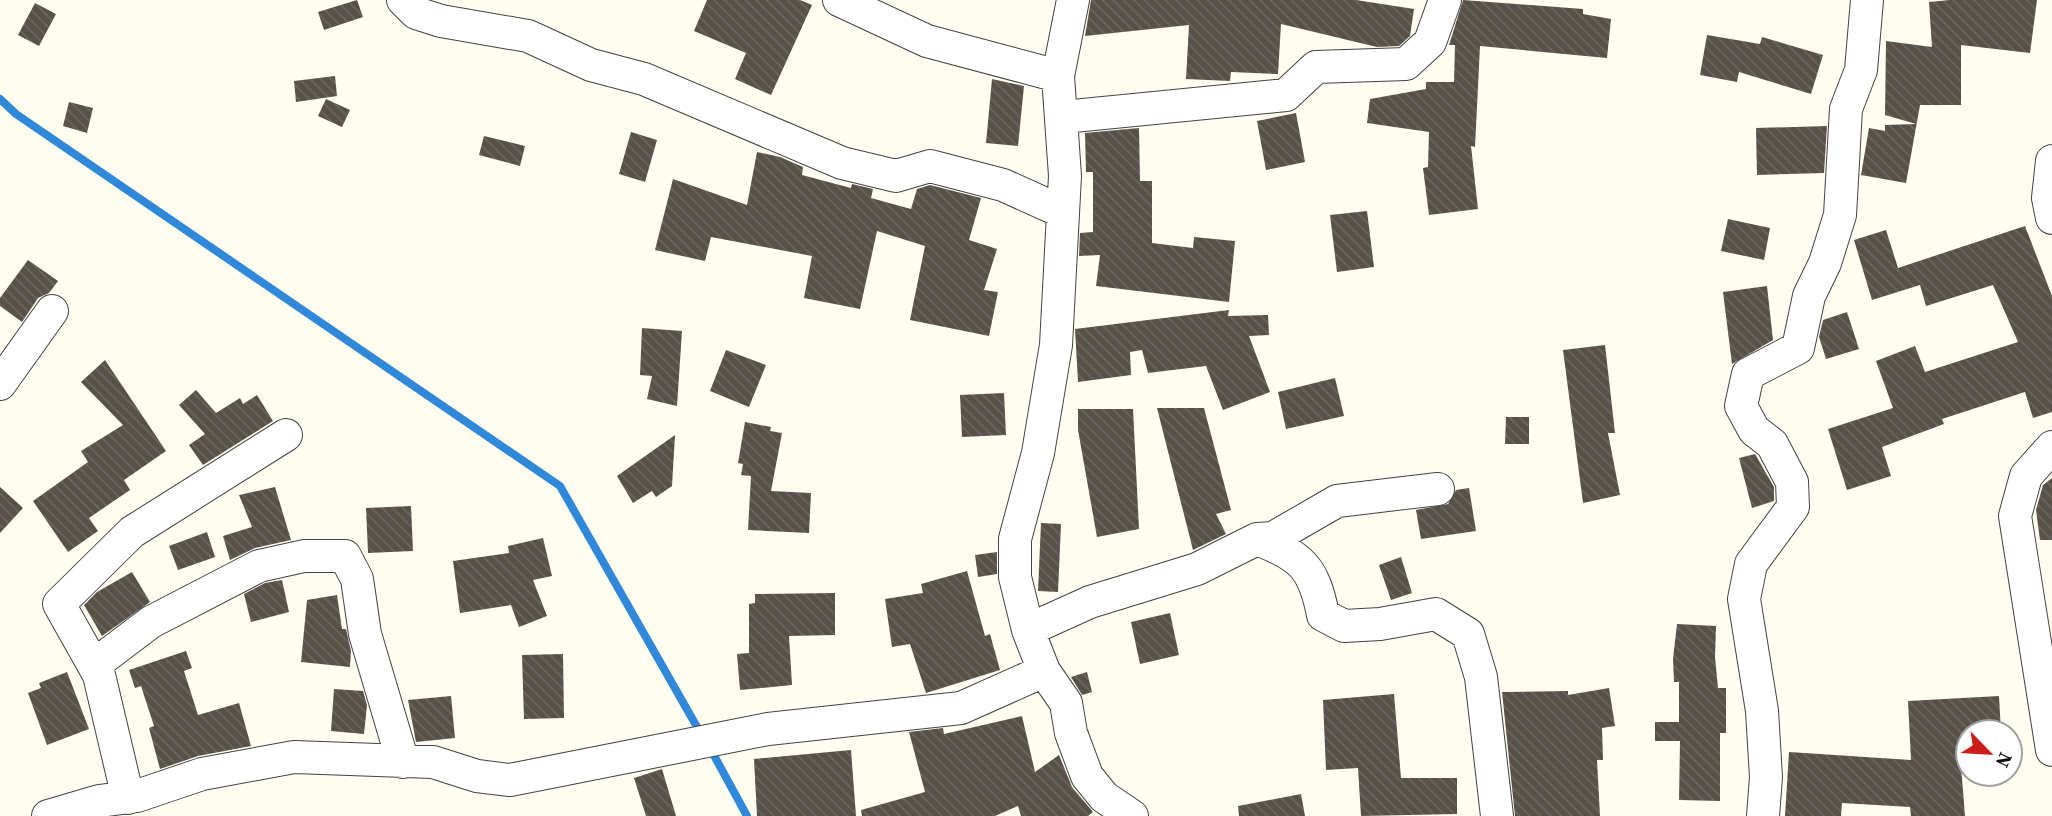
<svg xmlns="http://www.w3.org/2000/svg" width="2052" height="816" font-family="'Source Serif 4',serif">
<defs>
<pattern id="building-back-hatch" width="6" height="6" patternUnits="userSpaceOnUse" patternTransform="scale(1.75)"><rect width="6" height="6" fill="#58514a"/><path d="M-1 5l2 2M0 0l6 6M5-1l2 2" fill="none" stroke="#6b6560"/></pattern>
</defs>
<rect width="100%" height="100%" fill="#fffdf0"/>
<g fill="none" stroke-linecap="round" stroke-linejoin="round">
<path stroke="#2f88da" stroke-width="8" d="M0,99L16,114L560,486L701,734
M710,748L747,816"/>
</g>
<path fill="url(#building-back-hatch)" d="M357,0L363,17L324,30L318,12Z
M707,0H800L812,5L771,95L735,79L746,53L694,31Z
M1091,0H1356L1414,9L1410,36L1399,46L1377,47L1281,24L1278,74L1231,72L1230,81L1186,79L1189,25L1085,36Z
M1463,0L1583,9V14L1611,19L1607,58L1480,46L1475,147L1471,146L1478,209L1429,215L1423,168L1428,167L1429,132L1367,123L1370,99L1426,89V82H1454L1455,45H1449L1450,42Z
M1950,0H2037L2030,53L1961,45V105H1920L1906,183L1861,175L1869,128L1885,131V125L1916,124L1885,115L1886,41L1932,47L1929,2Z
M35,3L56,14L39,46L18,35Z
M1707,35L1760,44L1762,37L1823,55L1811,94L1739,72L1737,82L1700,75Z
M335,76L337,96L296,102L294,81Z
M992,79L1024,86L1018,146L986,143Z
M326,99L350,110L342,127L318,116Z
M69,102L93,108L87,133L63,126Z
M1296,113L1305,162L1266,170L1257,121Z
M1827,126L1824,173L1757,175L1756,128Z
M1139,128L1140,181H1152V243L1193,248L1194,237L1235,241L1229,302L1096,286L1100,255L1079,256L1080,233L1093,232V172H1086L1085,133Z
M631,132L657,140L645,182L619,174Z
M484,136L525,146L520,166L479,155Z
M757,152L780,157L803,167L802,175L851,188L852,184L873,189L871,198L911,209L917,189L930,185L981,198L969,240L997,249L984,290L998,292L989,336L910,320L925,246L877,231L860,309L804,298L812,256L711,237L705,261L655,250L673,179L747,205Z
M1367,211L1374,267L1337,272L1330,215Z
M1728,219L1770,228L1764,260L1721,251Z
M2025,226L2052,296V412L2033,418L2025,392L1942,419L1944,424L1882,447L1891,476L1847,490L1828,429L1893,408L1876,361L1915,346L1925,372L2018,342L1993,285L1926,306L1920,285L1872,300L1854,240L1886,230L1898,268Z
M28,260L58,281L49,293L38,298L22,322L0,306V298Z
M1767,286L1773,340L1732,364L1723,292Z
M1229,310L1228,316L1268,315L1269,335L1249,336L1270,392L1223,410L1206,366L1148,373L1142,350L1130,352L1131,375L1078,382L1075,329Z
M1847,312L1859,349L1826,359L1819,337L1823,320Z
M642,328L682,331L677,406L647,399L652,376L640,375Z
M1605,345L1615,433H1608L1620,495L1583,503L1563,350Z
M726,350L766,365L749,407L710,391Z
M105,360L166,451L124,480L130,490L89,518L98,531L68,552L33,501L88,462L81,451L123,425L81,382Z
M1335,378L1344,416L1286,429L1278,392Z
M196,390L216,413L240,398L243,404L257,395L273,421L203,465L189,445L205,434L179,405Z
M1004,393L1006,435L962,437L960,395Z
M1157,408H1204L1231,510L1216,514L1226,534L1193,550Z
M1078,409H1133L1139,529L1097,537L1078,430Z
M1506,417H1529V444H1505Z
M745,422L771,427L770,431L782,433L771,491L811,493L809,533L748,530L751,476L741,475L743,464L738,463Z
M675,435L672,486L656,497L652,491L633,503L617,476Z
M1755,454L1774,487V501L1752,508L1739,458Z
M2052,478V540H2040L2036,510L2043,485Z
M0,487L23,508L0,533Z
M275,487L291,540L255,548L230,560L223,536L252,527L239,495Z
M1469,488L1476,531L1421,539L1416,510L1448,504L1456,490Z
M411,506L413,551L368,553L366,508Z
M1041,523L1061,524L1058,592L1038,591Z
M207,532L215,557L178,570L169,546Z
M543,538L552,576L533,580L547,616L519,627L511,605L460,613L453,561L509,553L508,546Z
M997,552V574L978,577L975,555Z
M1401,557L1412,593L1391,600L1379,565Z
M967,571L985,636L990,634L1000,670L926,693L910,644L892,647L885,599L923,593L921,584Z
M132,572L150,602L102,636L84,605L97,592Z
M282,580L289,612L251,622L244,594L265,583Z
M835,593V635L789,636L792,685L740,690L737,654L749,653V604L755,603V594Z
M337,595L342,629H346L351,651L350,667L301,662L307,600Z
M1170,613L1179,655L1140,664L1131,622Z
M1677,624L1716,626L1715,657L1718,688H1726V733H1720V801L1679,800L1680,741H1655V722H1679V682H1674L1673,659Z
M186,651L192,668L184,671L198,715L239,703L251,746L198,756L160,769L149,728L154,726L141,686L135,688L129,670Z
M563,654L564,718L524,719L522,655Z
M67,672L89,729L47,745L28,693L41,688L39,683Z
M1087,672L1092,692L1082,695L1071,677Z
M1609,688L1615,726L1602,728L1603,760H1597L1600,816H1515L1502,692L1568,691V695Z
M334,689L363,691L367,705L364,734L331,731Z
M1394,694L1401,778H1457V814L1361,816L1358,768L1326,770L1323,700Z
M451,696L455,738L416,742L408,700Z
M1999,696L2001,732H1968V753H1960L1965,816H1911L1910,807L1842,803L1841,816H1785L1789,752L1911,760L1908,701Z
M1022,716L1035,772L1059,755L1072,787L1093,812L1088,816H1021L1018,806L995,816H862L861,810L925,792L909,732L943,728L944,734Z
M851,750L856,816H757L754,759Z
M662,769L676,816H646L634,778Z
M1301,794L1305,816H1239L1238,806Z"/>
<g fill="none" stroke-linecap="round" stroke-linejoin="round">
<defs>
<path id="minor" d="M403,0L416,13L441,21L528,36L591,65L644,79L842,163L896,176L930,166L1003,185L1063,212
M839,0L927,41L1058,76
M1073,0L1058,76L1065,176L1056,345L1038,453L1015,539V577L1028,630L1044,671L1066,703L1071,733L1087,776L1104,797L1132,816
M1063,117L1286,95L1316,67L1406,64L1430,42L1445,0
M2052,161L2048,198L2052,218
M0,384L52,311
M2052,447L2026,476L2015,516L2052,750
M1257,539L1273,538L1337,501L1438,489
M1028,630L1090,602L1197,569L1257,539C1301,556 1314,567 1323,615L1344,626L1380,624L1436,614L1468,634L1481,677L1497,816
M94,665L151,622L259,566L304,556H345L357,579L365,634L403,762
M128,798L99,675L59,604L132,532L286,435
M48,816L99,801L137,796L202,774L294,757L433,762L477,776L510,780L768,729L961,708L1044,671
M1763,816L1766,777L1762,711L1744,599L1751,564L1793,507L1792,482L1772,444L1754,430L1741,406L1748,374L1798,348L1809,296L1825,263L1840,215L1846,109L1861,70L1867,0"/>
</defs>
<use href="#minor" stroke="#424242" stroke-width="34"/>
<use href="#minor" stroke="#fff" stroke-width="32"/>
</g>
<g transform="translate(1989 753) rotate(115)"><circle r="33" fill="#ffffff" stroke="#9f9f9f" stroke-width="2"/>
<path d="M0-5L12 26L0 18L-12 26Z" fill="#cc1e19"/>
<text y="-10" font-size="19" font-weight="bold" text-anchor="middle" fill="#0f0f0f">N</text>
</g>
</svg>
